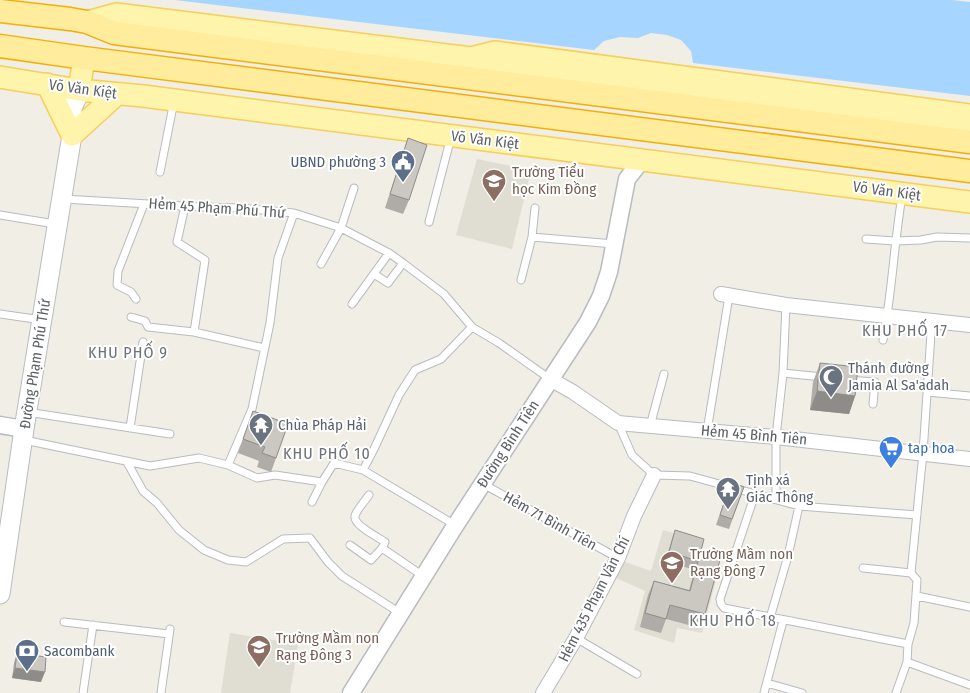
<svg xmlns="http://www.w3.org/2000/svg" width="970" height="693" font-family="'Fira Sans Condensed',sans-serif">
<rect width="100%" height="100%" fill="#f0eee5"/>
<path fill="#e0ddd3" d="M477,159L531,170L512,249L456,235Z
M663,530L704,542L699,562L719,569L702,633L677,628L674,643L634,630L645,591L614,577L622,561L651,571Z
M230,633L298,644L290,693H221Z"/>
<path fill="#a6d6ff" d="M175,0H952L970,2V96L693,63L691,51L681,40L667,35L651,33L638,38L620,37L604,41L594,50Z"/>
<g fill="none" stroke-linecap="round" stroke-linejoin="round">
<defs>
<path id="service" d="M160,172L174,101
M63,199L200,207L241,208L294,213L341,228L389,253L403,263L444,294L472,327L499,343L550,379
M185,206L177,242L205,260L194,332
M0,215L55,224
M429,222L451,137
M532,237L614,244
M866,239L895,241L921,240L937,237L970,238
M321,264L341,228L354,188
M374,274L388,283L403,263
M521,280L532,237L535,208
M136,299L131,292L117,285L118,271L144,204
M352,304L389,253
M0,314L42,320
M131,317L145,321L148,327L194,332L264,348
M883,340C892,293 894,244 902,196
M783,373L822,377
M848,380L875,382L873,404
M927,392L970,396
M27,412L170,434
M618,423L632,455L654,475L690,476L799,506L917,515
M650,426L664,374
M130,428L143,342
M707,431L729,296
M24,440L150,466L199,458L228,465L257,478L275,475L322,482
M127,462L143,491L157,503L179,530L204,550L228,560L246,562L283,539L310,538L328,562L342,576L400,613
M228,465L252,409L270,323L278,258L294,213
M363,470L374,449L399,395L415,370L441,359L472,327
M483,484L618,558
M755,494L720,599L721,604L724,608L908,644
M369,495C365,501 357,509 355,516C353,525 378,537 385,542L382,548L423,576
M776,498V437L783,373L786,305
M312,502L322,482L334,463L363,470L455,525
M350,545L371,560L382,548
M863,568L911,573
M917,596L970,607
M770,618L788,556L799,506
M64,622L169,634
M576,638L637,674
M907,662L970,685
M767,683L802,693
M83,693L93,625
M161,693L170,629
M764,693L783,621
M896,693L907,662L908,644L914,623L917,580L911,573L923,453L932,319"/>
<path id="minor" d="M721,294L786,305L970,325
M550,379L573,392L618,423L776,437L970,459
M543,693L576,638L618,558L634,516L654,475"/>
<path id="tertiary" d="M0,425L24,429
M351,693L455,526L588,322L601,296L609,272L627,179L642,160"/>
<path id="secondary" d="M0,594L24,429L72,135C70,125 70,115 73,106C75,100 79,96 79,90"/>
<path id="primary" d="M87,22L116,14L471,58L493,67L970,131
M471,58L495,52L970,115
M0,77L79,90L143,96L970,202
M47,84L72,135L117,94
M79,90L84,58"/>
<path id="trunk" d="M0,11L70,19L87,22L114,33L970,142
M0,46L84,58L970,171"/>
</defs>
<use href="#service" stroke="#b8bbc0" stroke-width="9"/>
<use href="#minor" stroke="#b8bbc0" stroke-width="16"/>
<use href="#tertiary" stroke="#b8bbc0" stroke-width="19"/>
<use href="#secondary" stroke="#b9bcc2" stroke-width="21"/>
<use href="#primary" stroke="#f7ce58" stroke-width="24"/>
<use href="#trunk" stroke="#f5af00" stroke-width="25"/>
<use href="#service" stroke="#fff" stroke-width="7"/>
<use href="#minor" stroke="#fff" stroke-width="14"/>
<use href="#tertiary" stroke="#fff" stroke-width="16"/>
<use href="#secondary" stroke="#fff" stroke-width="19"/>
<use href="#primary" stroke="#fff4ab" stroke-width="21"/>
<use href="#trunk" stroke="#ffec9c" stroke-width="22"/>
</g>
<path fill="#afaca7" d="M403,153L409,200L403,214L385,208Z
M820,363L855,396L849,414L810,410L813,382Z
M253,411L288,424L271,472L257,467L259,461L238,453Z
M731,482L744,487L729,529L716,525Z
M675,530L699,558L705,614L700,628L666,619L661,633L640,627L648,595L654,581L689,590L695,570L665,561Z
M17,653L41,682L12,678L14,663Z"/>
<path fill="#8e8c88" d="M817,391L855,396L849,414L810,410Z
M15,668L45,672L41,682L12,678Z"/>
<path fill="#cbc8c2" stroke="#8e8c88" d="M408,138L427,145L409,200L390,194Z
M820,363L858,367L855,396L817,391Z
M253,411L288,424L276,458L262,453L265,447L243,439Z
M731,482L744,487L732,519L720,515Z
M675,530L704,539L698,561L669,552Z
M700,554L720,560L705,614L670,605L666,619L645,613L654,581L690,591Z
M17,653L46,657L45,672L15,668Z"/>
<defs>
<symbol id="civic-pin" viewBox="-11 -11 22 30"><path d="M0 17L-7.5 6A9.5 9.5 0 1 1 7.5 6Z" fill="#5c6f8a" stroke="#fff"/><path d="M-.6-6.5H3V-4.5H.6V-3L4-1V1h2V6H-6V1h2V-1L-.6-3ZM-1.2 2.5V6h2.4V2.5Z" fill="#fff"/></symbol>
<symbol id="school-pin" viewBox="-11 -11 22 30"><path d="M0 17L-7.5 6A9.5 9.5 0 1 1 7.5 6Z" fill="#8d6e63" stroke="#fff"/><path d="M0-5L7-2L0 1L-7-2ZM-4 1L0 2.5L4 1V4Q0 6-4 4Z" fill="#fff"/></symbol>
<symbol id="mosque-pin" viewBox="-11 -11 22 30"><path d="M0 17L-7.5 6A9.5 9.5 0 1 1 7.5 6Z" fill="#6b7280" stroke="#fff"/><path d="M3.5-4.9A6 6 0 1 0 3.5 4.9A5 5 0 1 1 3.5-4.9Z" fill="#fff"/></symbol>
<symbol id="temple-pin" viewBox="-11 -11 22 30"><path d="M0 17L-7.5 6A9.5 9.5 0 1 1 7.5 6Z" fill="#6b7280" stroke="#fff"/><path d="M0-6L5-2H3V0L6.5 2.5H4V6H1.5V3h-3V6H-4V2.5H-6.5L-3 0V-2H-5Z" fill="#fff"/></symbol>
<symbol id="supermarket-pin" viewBox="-11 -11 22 30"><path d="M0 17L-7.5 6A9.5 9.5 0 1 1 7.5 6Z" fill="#3f7fe0" stroke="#fff"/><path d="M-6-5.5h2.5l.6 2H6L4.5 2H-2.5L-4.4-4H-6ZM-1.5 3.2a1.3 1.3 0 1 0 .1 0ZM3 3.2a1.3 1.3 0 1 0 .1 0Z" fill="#fff"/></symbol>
<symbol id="bank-pin" viewBox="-11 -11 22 30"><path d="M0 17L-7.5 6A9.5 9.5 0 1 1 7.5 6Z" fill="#5c6f8a" stroke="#fff"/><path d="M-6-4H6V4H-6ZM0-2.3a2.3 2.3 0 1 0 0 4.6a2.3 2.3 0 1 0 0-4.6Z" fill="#fff"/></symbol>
</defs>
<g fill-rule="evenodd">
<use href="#civic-pin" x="389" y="148" width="28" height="38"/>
<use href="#school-pin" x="480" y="167" width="28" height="38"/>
<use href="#mosque-pin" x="817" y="363" width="28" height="38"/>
<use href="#temple-pin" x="247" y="411" width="28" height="38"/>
<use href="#supermarket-pin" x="877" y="434" width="28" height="38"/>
<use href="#temple-pin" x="714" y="475" width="28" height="38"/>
<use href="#school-pin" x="658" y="549" width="28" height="38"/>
<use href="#school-pin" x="245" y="633" width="28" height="38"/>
<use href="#bank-pin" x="13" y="637" width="28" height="38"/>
</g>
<g text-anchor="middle" stroke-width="4" stroke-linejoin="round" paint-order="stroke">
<g font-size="15" fill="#5d6166" stroke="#fff">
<text transform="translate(83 89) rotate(8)" y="5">Võ Văn Kiệt</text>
<text transform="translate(485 140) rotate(7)" y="5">Võ Văn Kiệt</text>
<text transform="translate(887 191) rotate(8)" y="5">Võ Văn Kiệt</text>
<text transform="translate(217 208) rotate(4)" y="5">Hẻm 45 Phạm Phú Thứ</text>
<text transform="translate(35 364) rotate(-81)" y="5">Đường Phạm Phú Thứ</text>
<text transform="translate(754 435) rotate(5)" y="5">Hẻm 45 Bình Tiên</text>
<text transform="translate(508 444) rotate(-57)" y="5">Đường Bình Tiên</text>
<text transform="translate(550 521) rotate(29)" y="5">Hẻm 71 Bình Tiên</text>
<text transform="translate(594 599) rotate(-63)" y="5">Hẻm 435 Phạm Văn Chí</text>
</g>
<g font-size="15" fill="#4e5e75" stroke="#fff" text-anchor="end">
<text x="386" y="167">UBND phường 3</text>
<text x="44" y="656" text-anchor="start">Sacombank</text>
</g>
<g font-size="15" fill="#785e54" stroke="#fff" text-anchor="start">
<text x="512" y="177">Trường Tiểu<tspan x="512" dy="17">học Kim Đồng</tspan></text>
<text x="690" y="559">Trường Mầm non<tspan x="690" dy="17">Rạng Đông 7</tspan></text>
<text x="276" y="643">Trường Mầm non<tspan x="276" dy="17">Rạng Đông 3</tspan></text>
</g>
<g font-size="15" fill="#5b616d" stroke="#fff" text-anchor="start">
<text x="848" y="373">Thánh đường<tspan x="848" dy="17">Jamia Al Sa'adah</tspan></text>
<text x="278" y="430">Chùa Pháp Hải</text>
<text x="746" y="485">Tịnh xá<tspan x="746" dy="17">Giác Thông</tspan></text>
</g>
<g font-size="15" fill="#366cbe" stroke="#fff" text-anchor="start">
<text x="908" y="453">tap hoa</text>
</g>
<g font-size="16" letter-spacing="1" fill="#6e7378" stroke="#fff">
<text x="905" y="336">KHU PHỐ 17</text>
<text x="128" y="358">KHU PHỐ 9</text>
<text x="327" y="459">KHU PHỐ 10</text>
<text x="733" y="626">KHU PHỐ 18</text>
</g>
</g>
</svg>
